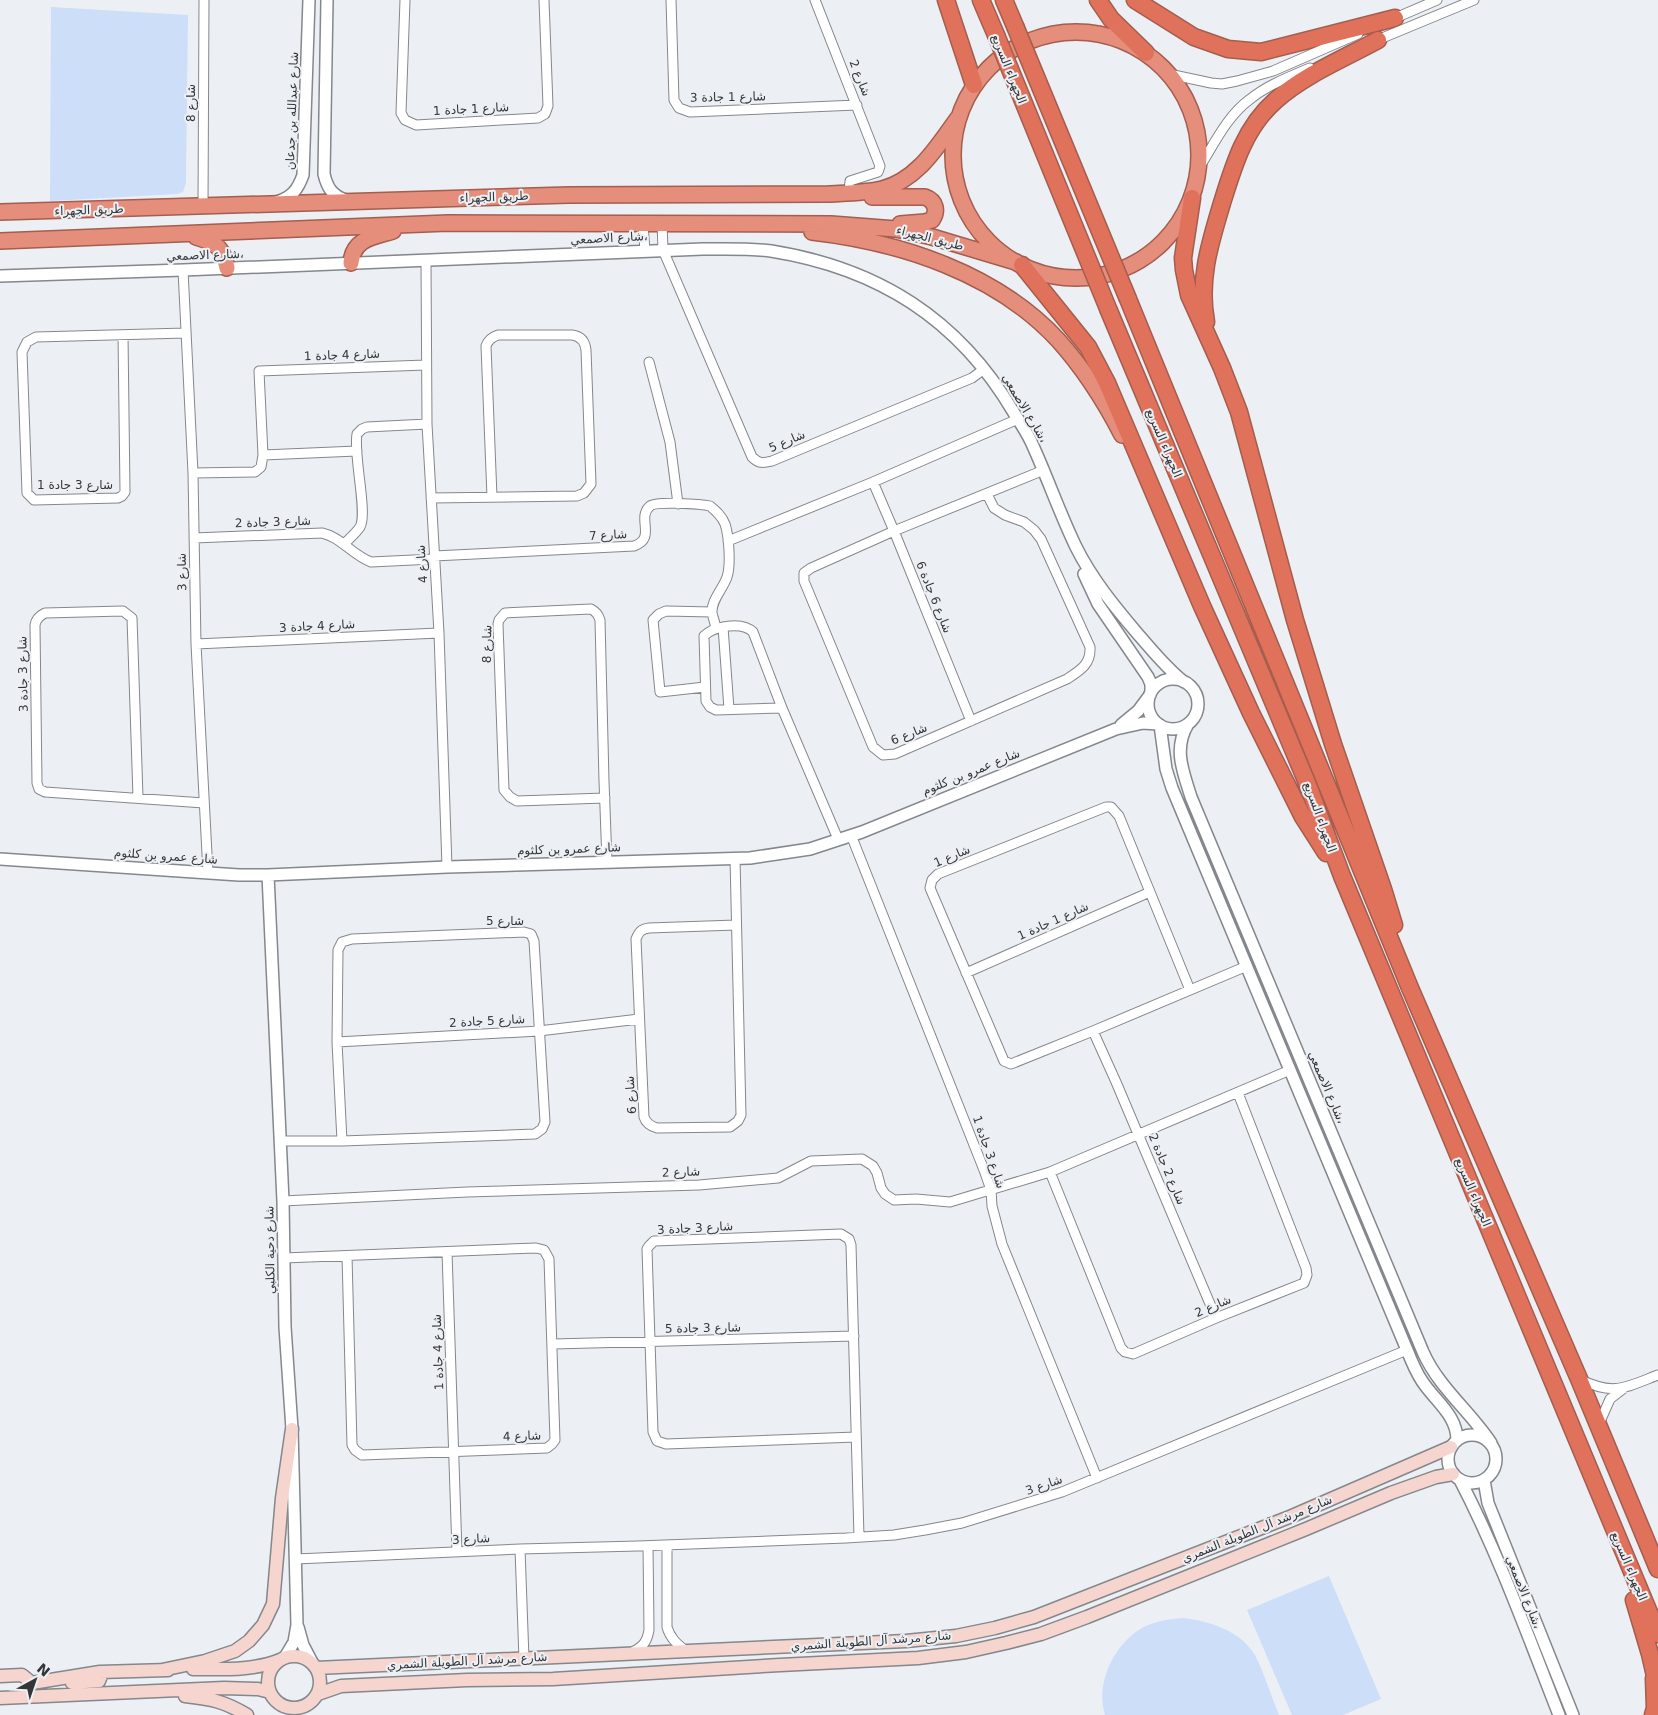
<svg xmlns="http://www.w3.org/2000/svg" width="1658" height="1715" font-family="'DejaVu Sans',Vazirmatn,sans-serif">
<rect width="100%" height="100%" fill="#ecf0f5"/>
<path fill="#ccdef8" d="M51,7L188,15L186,183L183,192L177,194L50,201Z
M1329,1576L1381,1699L1343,1715H1292L1247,1610Z
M1183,1618C1210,1621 1242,1631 1256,1657C1265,1675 1271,1696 1279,1715H1105C1095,1684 1114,1644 1142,1628C1155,1621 1169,1619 1183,1618Z"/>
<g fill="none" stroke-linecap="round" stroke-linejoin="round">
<defs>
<path id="minor" d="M405,0L401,113L405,120L416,125L538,118L545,114L548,106L544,0
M671,0L674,100L679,108L690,112L857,105
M815,0L880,166L878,172L850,181L849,193
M1393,19L1437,0
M1375,41L1474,0
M1169,74L1211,83L1222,84L1237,81L1273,71L1358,34
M1199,168C1213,146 1227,116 1249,100C1267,85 1289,77 1310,68
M203,206L204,0
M662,223L663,250L752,457C759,464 763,463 772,461L972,378L984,369
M643,224L645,251
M426,261L427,424L439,633L447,867
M183,270L193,473L196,644L208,873
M123,335L125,492L122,496L118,498L34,500L27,493L22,352L27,342L36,337L186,333
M649,362L670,442L678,504
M263,455L357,451
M193,473L255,472L261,467L263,455L259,371L426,365
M873,482L894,531L971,721
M987,494L994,508L1005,515L1024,522L1034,530L1041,539L1090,647C1091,664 1081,670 1067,679L895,754L883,755L873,747L804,581V573L811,568L894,531L1044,470
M431,498L577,496L584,493L591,484L586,350C585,341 580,336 572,335H498C492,337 488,340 486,346L492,497
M194,538L322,533C341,537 352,555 371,562L434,559
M728,541L873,482L1018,419
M344,544C349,539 356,533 360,527C368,513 353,455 357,434L362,429L367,427L427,424
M434,556L634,546C657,538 636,518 650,506C656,501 701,504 710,506C716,511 722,516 725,524C729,536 731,565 727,577C723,589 711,600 712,613C713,617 715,623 716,628
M723,627L729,709
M196,644L439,633
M705,687L660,692L653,620L659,614L666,611L712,612
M782,708L716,710L710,707L706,701L704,636C714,626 742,621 753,632L782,708L838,839
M138,797L132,618L123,611L45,613C39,616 36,619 35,625L37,783L39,789L45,792L204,803
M605,798L517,801L510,797L504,790L498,624L499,620L505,613L591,609C596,612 598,614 600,620L604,781L607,862
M851,835L984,1170L991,1190L992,1206L1002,1244L1097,1478
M735,858L741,1115L738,1121L730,1127L657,1128C650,1126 646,1123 644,1117L636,939C639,932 641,929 649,928L736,925
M966,973L1150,892
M1190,990L1119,816L1111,807H1106L938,874L932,880L930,888L1004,1061L1011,1064L1093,1031L1247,966
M1093,1031L1116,1082L1216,1318
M337,1042L539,1031L639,1019
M280,1141H342L535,1134L542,1129L545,1122L534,941L531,934L524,932L352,939L342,942L338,950L337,1042L342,1141
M1050,1172L1121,1348L1125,1352L1133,1354L1216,1318L1304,1283L1307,1275L1306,1268L1238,1093
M283,1201L467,1192L699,1185L778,1178L811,1161L862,1159L873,1166L877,1173L881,1188L885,1194L894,1200L916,1199L950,1202L1050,1172L1290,1070
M447,1252L457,1552
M284,1258L536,1248L544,1250L549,1259L555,1440L552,1444L547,1448L362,1455L355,1450L352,1445L347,1256
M553,1344L854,1336
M1579,1379C1614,1396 1624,1388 1658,1375
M1599,1424L1610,1399L1623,1389
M856,1437L666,1444L657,1441L653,1432L647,1249L649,1246L654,1241L841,1234L849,1239L851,1245L859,1537
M667,1545V1627C670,1638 677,1644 686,1651
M520,1549L524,1659
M296,1559L520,1549L638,1546L846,1538L894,1535L925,1530L962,1523L1062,1492L1407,1350
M634,1651C644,1646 647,1641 649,1630L648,1546"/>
<path id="tertiary" d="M327,0L324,174C327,187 332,196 346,200
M276,202C292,198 298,189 303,175L309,0
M0,276L183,270L703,249C725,249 748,248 771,251C878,268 959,319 1014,413C1021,424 1028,434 1033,446C1048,479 1060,514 1076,547C1092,579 1114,606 1137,633C1152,650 1166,668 1184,682
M1084,574L1098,604L1148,677L1151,684V692
M1148 704a25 25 0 1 1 50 0a25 25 0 1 1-50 0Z
M1188,724C1173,749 1183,771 1191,797L1423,1352C1439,1388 1470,1411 1491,1443
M1121,725L1138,711L1150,695
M1160,725L1166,769L1172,788L1407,1350C1411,1360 1416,1372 1422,1381C1435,1401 1457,1415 1457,1440
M0,859L239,875H268L447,867L750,858L810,849L862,832L1116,729L1143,723L1158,724
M268,875L283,1201L285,1327L292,1429L297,1625L294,1642L285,1657
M1448 1459a24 24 0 1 1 48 0a24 24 0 1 1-48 0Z
M1460,1480C1499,1555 1528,1636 1559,1715
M1484,1480L1488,1503L1573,1715
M298,1627L303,1645L313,1664"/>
<path id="secondary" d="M268 1682a26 26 0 1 1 52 0a26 26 0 1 1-52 0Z
M316,1668L906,1641L956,1636L995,1628L1034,1617L1292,1516L1451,1447
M193,1669C222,1669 253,1671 280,1660
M162,1670L205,1661L235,1651L249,1641L263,1625L273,1604L282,1498L292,1429
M0,1676L22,1675L32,1683L100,1672L168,1670
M72,1683L99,1681L101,1676L100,1672
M318,1694L341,1686L467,1680L553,1679L780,1665L918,1658L966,1652L1006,1643L1041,1634L1087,1617L1306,1529L1391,1493L1436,1477L1453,1474
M185,1696C211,1699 224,1701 247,1715
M0,1698L224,1688L258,1689L270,1692"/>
<path id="trunk" d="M953 155a123 123 0 1 1 246 0a123 123 0 1 1-246 0Z
M872,197H925C936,201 938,211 932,220L925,222L900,224
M0,212L569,195L828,194C846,193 865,193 882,189C918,180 938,145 958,118
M812,232C900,242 996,273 1058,340C1085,370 1104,400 1122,435
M196,237C216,243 223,247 227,268
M0,241L448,223L831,224L896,229L932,237L1016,262
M351,263C353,238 374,237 393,231"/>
<path id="motorway" d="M946,0L974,85
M981,0L996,35
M1004,0L1015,26
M1098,0L1111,19L1146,53
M1135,0L1194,37L1228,49L1261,52L1395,18
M1192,198L1183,258L1184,270L1189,295L1222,368L1239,412L1295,620L1333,744L1383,889L1394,925
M1022,265L1088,347L1107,383L1202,606L1251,713L1303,817L1326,853
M1128,299L1410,988L1579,1379L1658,1569
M1109,311L1308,785L1342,876L1658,1634
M1206,322C1198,280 1210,243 1222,203C1234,164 1245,127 1276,100C1304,75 1345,58 1378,40
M1634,1600L1650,1654L1658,1689
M1653,1715L1655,1708L1654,1678"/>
</defs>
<use href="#minor" stroke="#84878b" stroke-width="11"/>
<use href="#tertiary" stroke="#84878b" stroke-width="14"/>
<use href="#secondary" stroke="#84878b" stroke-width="15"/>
<use href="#trunk" stroke="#a45d4e" stroke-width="18"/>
<use href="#motorway" stroke="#a45d4e" stroke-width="19"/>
<use href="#minor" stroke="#fff" stroke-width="9"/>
<use href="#tertiary" stroke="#fff" stroke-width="11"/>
<use href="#secondary" stroke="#f6d5ce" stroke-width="12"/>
<use href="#trunk" stroke="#e68e7c" stroke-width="15"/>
<use href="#motorway" stroke="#e0725b" stroke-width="16"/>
<defs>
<path id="motorway-bridge" d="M1015,26L1128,299
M996,35L1109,311"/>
</defs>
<use href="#motorway-bridge" stroke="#a45d4e" stroke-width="19" stroke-linecap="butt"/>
<use href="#motorway-bridge" stroke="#e0725b" stroke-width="16"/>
</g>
<g text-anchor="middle" stroke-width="4" stroke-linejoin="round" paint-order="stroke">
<g font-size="12" fill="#343537" stroke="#ecf0f5">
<text transform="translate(1009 69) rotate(68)" y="4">الجهراء السريع</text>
<text transform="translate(860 78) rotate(68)" y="4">شارع 2</text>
<text transform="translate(728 97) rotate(-1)" y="4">شارع 1 جادة 3</text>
<text transform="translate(191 103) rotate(-90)" y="4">شارع 8</text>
<text transform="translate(471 109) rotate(-3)" y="4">شارع 1 جادة 1</text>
<text transform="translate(292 111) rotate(-88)" y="4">شارع عبدالله بن جدعان</text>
<text transform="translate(494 197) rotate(-2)" y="4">طريق الجهراء</text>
<text transform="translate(89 210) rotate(-2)" y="4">طريق الجهراء</text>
<text transform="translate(609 238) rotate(-3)" y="4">شارع الاصمعي،</text>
<text transform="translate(930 238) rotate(14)" y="4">طريق الجهراء</text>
<text transform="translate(205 255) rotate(-2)" y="4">شارع الاصمعي،</text>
<text transform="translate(342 355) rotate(-2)" y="4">شارع 4 جادة 1</text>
<text transform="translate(1025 408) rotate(59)" y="4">شارع الاصمعي،</text>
<text transform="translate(787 441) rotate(-23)" y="4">شارع 5</text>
<text transform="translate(1164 443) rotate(67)" y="4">الجهراء السريع</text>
<text x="75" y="489">شارع 3 جادة 1</text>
<text transform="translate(273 522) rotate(-2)" y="4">شارع 3 جادة 2</text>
<text transform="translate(608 535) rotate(-3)" y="4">شارع 7</text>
<text transform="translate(422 564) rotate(-94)" y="4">شارع 4</text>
<text transform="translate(182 572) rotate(-91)" y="4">شارع 3</text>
<text transform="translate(934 597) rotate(68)" y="4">شارع 6 جادة 6</text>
<text transform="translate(317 626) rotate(-3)" y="4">شارع 4 جادة 3</text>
<text transform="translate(487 644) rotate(-89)" y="4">شارع 8</text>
<text transform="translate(23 674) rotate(-91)" y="4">شارع 3 جادة 3</text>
<text transform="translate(909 734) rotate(-22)" y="4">شارع 6</text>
<text transform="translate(971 772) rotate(-22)" y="4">شارع عمرو بن كلثوم</text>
<text transform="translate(1320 817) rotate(70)" y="4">الجهراء السريع</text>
<text transform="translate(569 849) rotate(-2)" y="4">شارع عمرو بن كلثوم</text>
<text transform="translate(166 856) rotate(4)" y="4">شارع عمرو بن كلثوم</text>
<text transform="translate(952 856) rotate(-23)" y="4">شارع 1</text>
<text x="505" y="925">شارع 5</text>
<text transform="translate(1053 921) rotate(-24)" y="4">شارع 1 جادة 1</text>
<text transform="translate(487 1021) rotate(-3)" y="4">شارع 5 جادة 2</text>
<text transform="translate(1327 1087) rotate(67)" y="4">شارع الاصمعي،</text>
<text transform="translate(631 1095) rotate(-94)" y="4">شارع 6</text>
<text transform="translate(989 1152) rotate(71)" y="4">شارع 3 جادة 1</text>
<text transform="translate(1167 1169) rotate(67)" y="4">شارع 2 جادة 2</text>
<text transform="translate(681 1172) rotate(-2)" y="4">شارع 2</text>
<text transform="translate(1473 1192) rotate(67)" y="4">الجهراء السريع</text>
<text transform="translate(695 1228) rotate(-3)" y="4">شارع 3 جادة 3</text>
<text transform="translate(270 1250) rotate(-91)" y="4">شارع دحية الكلبي</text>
<text transform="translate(1213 1306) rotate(-23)" y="4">شارع 2</text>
<text transform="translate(703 1328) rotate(-1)" y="4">شارع 3 جادة 5</text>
<text transform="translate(438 1352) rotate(-92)" y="4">شارع 4 جادة 1</text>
<text transform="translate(522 1436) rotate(-2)" y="4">شارع 4</text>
<text transform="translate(1044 1485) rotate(-19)" y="4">شارع 3</text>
<text transform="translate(1257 1529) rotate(-22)" y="4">شارع مرشد آل الطويلة الشمري</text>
<text transform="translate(471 1539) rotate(-3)" y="4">شارع 3</text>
<text transform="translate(1629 1566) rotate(67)" y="4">الجهراء السريع</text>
<text transform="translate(1524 1592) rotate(68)" y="4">شارع الاصمعي،</text>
<text transform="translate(871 1641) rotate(-4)" y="4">شارع مرشد آل الطويلة الشمري</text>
<text transform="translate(467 1661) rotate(-3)" y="4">شارع مرشد آل الطويلة الشمري</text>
</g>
</g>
<g transform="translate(35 1680) rotate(40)" stroke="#ecf0f5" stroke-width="4" paint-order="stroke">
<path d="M0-4L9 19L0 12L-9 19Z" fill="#343537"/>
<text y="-8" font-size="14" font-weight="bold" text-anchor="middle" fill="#343537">N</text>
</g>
</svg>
